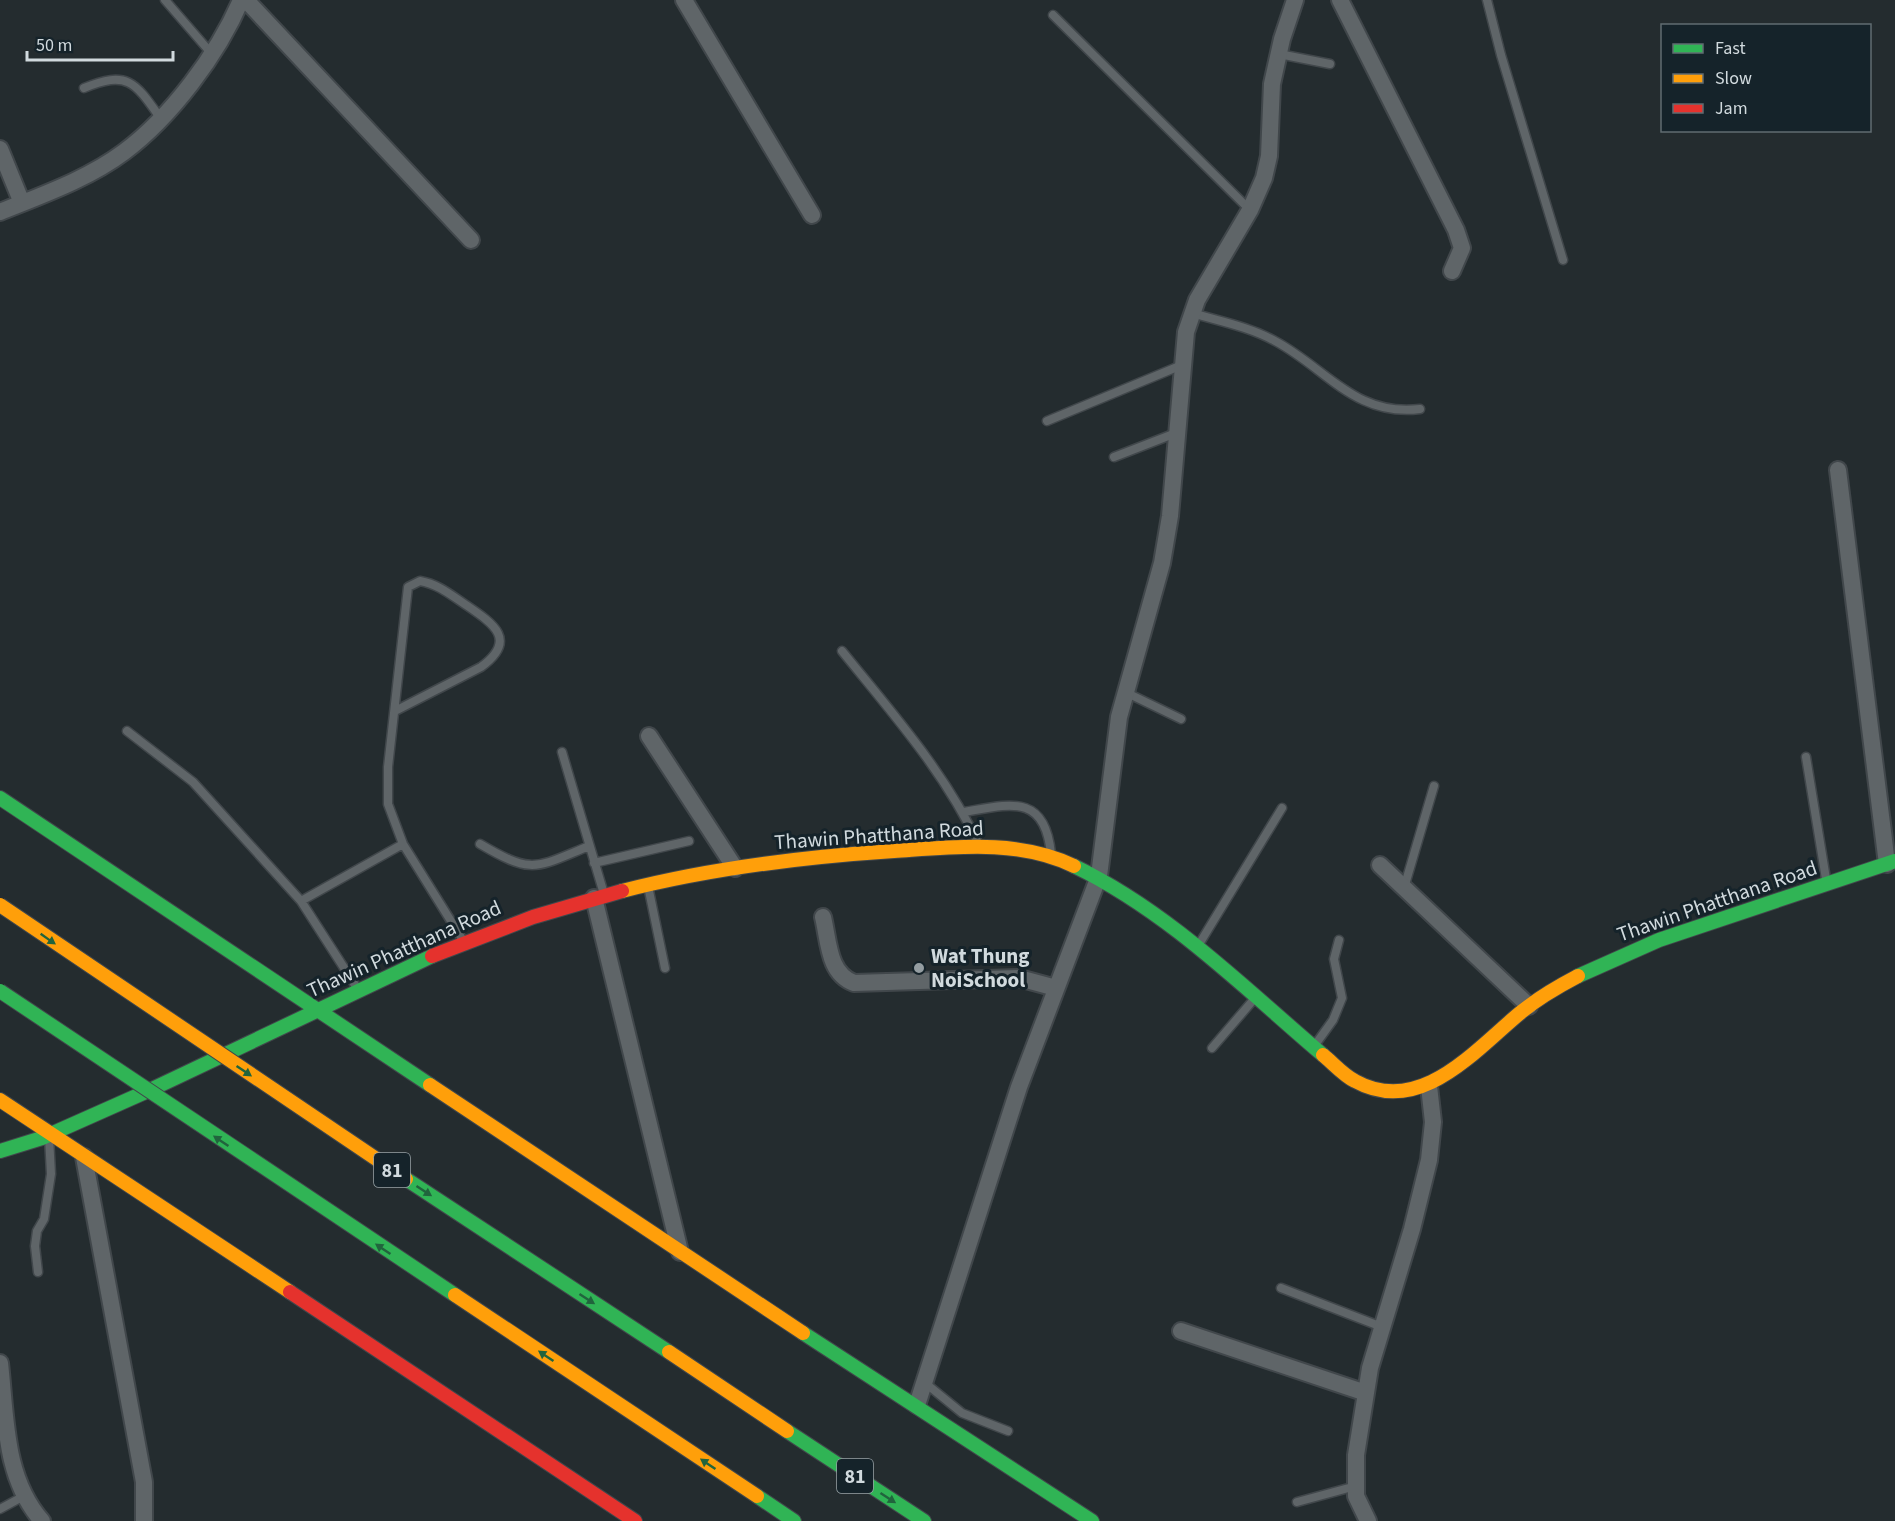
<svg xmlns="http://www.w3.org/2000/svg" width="1895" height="1521" font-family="'Source Sans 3',sans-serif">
<rect width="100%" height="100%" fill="#242c2f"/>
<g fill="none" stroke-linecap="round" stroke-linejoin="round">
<defs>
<path id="lane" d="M165,0L211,53
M1487,0L1501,55L1563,260
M1053,15L1250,210
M1279,54L1330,64
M84,88C128,70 135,82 161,119
M1192,313C1219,321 1250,327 1275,341C1326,368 1355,417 1420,409
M1047,421L1182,365
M1114,457L1176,433
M842,651C892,713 945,772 979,845
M1125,692L1181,719
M395,711L481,667C518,640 494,624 466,605C451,595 438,584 420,581L408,587L388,767V804L403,844L464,942
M127,731L193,782L301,901L357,988
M562,752L604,894
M1806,757L1827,885
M964,812C1010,804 1045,793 1051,854
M480,844C533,875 535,868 589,846
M594,863L689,841
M648,886L665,968
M1404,888L1434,786
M301,901L403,844
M1198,946L1282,808
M1315,1045L1333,1020L1342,998L1334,959L1339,940
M1212,1048L1255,998
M38,1272L35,1246L37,1231L44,1219L51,1174L49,1137
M1281,1288L1382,1327
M924,1382L962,1413L1008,1431
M1297,1502L1356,1486
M0,1509L24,1496"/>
<path id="street" d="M246,0L471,240
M684,0L812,215
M1340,0L1456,230L1462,248L1452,271
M0,149L22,203
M0,212C42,195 88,179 124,152C171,117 218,54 241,0
M1838,470L1887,864
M649,736L735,868
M1380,865L1529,1006
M594,898L680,1252
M823,917C829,942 828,973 854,983L1019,978L1056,988
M84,1157L144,1482V1521
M1181,1331L1366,1393
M0,1363C6,1417 4,1478 42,1521
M917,1405L1019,1087L1099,876L1119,717L1162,563L1170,516L1186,332L1197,300L1250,210L1264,178L1269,156L1272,84L1282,39L1295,0
M1368,1521L1356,1496V1455L1370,1368L1412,1229L1429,1160L1433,1122L1429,1086"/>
<path id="fast" d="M0,798L430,1085
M1074,866C1169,912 1243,987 1323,1055
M1578,976L1659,940L1895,861
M0,1151L42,1138L150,1090L432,956
M803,1333L1092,1521
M787,1431L924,1521
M757,1496L794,1521"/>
<path id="slow" d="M622,891C711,868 802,857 894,851C954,847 1019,839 1074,866
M1323,1055C1333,1063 1343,1075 1355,1081C1420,1117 1474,1051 1520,1013C1538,998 1557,987 1578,976
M430,1085L803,1333
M0,1100L290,1292"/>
<path id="jam" d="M432,956L533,917L622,891
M290,1292L635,1521"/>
</defs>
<use href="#lane" stroke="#41474b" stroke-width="11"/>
<use href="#street" stroke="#41474b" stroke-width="20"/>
<use href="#fast" stroke="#41474b" stroke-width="16"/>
<use href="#slow" stroke="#41474b" stroke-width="16"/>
<use href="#jam" stroke="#41474b" stroke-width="16"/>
<use href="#lane" stroke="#5f6568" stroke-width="8"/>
<use href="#street" stroke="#5f6568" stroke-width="16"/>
<use href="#fast" stroke="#30b455" stroke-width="14"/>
<use href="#slow" stroke="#ff9f0a" stroke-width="14"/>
<use href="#jam" stroke="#e5322d" stroke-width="14"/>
<defs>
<path id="fast-bridge" d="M0,991L455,1295
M406,1179L669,1352"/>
<path id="slow-bridge" d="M0,905L406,1179
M455,1295L757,1496
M669,1352L787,1431"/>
</defs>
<use href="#fast-bridge" stroke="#41474b" stroke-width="16" stroke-linecap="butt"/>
<use href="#slow-bridge" stroke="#41474b" stroke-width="16" stroke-linecap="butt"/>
<use href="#fast-bridge" stroke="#30b455" stroke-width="14"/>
<use href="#slow-bridge" stroke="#ff9f0a" stroke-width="14"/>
</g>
<defs><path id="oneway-solid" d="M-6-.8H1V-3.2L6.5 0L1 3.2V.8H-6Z" transform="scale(1.5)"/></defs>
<g fill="#21643d">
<use href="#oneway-solid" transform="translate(48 939) rotate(35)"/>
<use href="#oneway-solid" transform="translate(244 1071) rotate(34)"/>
<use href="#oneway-solid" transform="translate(221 1141) rotate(-146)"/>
<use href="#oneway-solid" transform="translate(424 1191) rotate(33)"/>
<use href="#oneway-solid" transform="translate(383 1249) rotate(-146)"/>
<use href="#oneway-solid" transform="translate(587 1299) rotate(33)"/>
<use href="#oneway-solid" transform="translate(546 1356) rotate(-146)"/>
<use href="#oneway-solid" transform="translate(708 1464) rotate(-146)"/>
<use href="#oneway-solid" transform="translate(888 1498) rotate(33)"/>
</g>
<circle fill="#949da1" stroke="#15232a" stroke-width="2" cx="919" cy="968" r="6"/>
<g text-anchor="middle" stroke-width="6" stroke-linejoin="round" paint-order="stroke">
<g fill="#15232a" stroke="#99a3a8" stroke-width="1.5">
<rect x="374" y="1153" width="36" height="34" rx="4.5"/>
<rect x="837" y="1459" width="36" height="34" rx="4.5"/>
</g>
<g font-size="20" font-weight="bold" fill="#d1dade">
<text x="392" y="1177">81</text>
<text x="855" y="1483">81</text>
</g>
<g font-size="21" fill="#d1dade" stroke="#15232a">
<text transform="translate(879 835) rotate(-4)" y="7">Thawin Phatthana Road</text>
<text transform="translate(1717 901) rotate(-19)" y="7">Thawin Phatthana Road</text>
<text transform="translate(404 949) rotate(-24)" y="7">Thawin Phatthana Road</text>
</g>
<g font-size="21" font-weight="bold" fill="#d1dade" stroke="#15232a" text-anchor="start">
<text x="931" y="963">Wat Thung<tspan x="931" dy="24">NoiSchool</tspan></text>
</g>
</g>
<rect x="1661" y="24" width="210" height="108" fill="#15232a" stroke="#606c72" stroke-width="1.5"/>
<rect x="1673" y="44" width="30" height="9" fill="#30b455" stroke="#606c72" stroke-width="1.5"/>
<text x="1715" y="54" font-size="18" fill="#d1dade">Fast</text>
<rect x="1673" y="74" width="30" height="9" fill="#ff9f0a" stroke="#606c72" stroke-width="1.5"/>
<text x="1715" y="84" font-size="18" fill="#d1dade">Slow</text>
<rect x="1673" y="104" width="30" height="9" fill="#e5322d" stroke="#606c72" stroke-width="1.5"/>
<text x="1715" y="114" font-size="18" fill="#d1dade">Jam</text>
<path d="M27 51v9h146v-9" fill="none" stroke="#d1dade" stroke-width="3"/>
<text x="36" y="51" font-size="18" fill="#d1dade" stroke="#15232a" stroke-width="4.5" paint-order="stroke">50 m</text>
</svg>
